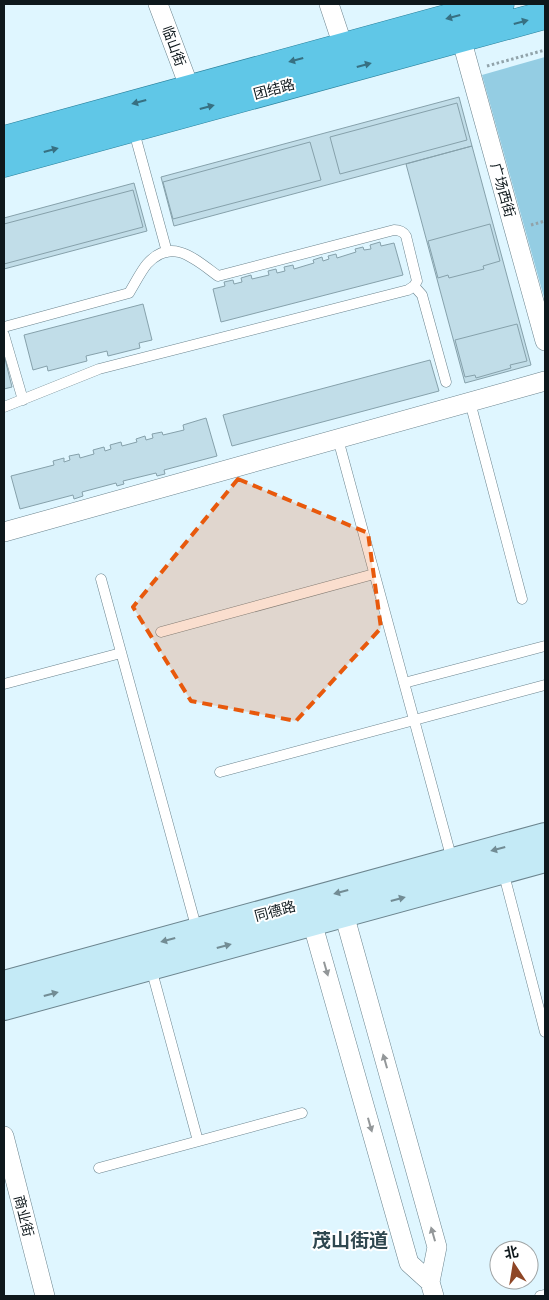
<svg xmlns="http://www.w3.org/2000/svg" width="549" height="1300" font-family="'DejaVu Sans','Noto Sans SC',sans-serif">
<rect width="100%" height="100%" fill="#dff6ff"/>
<path fill="#94cde3" d="M545,57V301L482,75Z"/>
<path fill="#c1dde8" stroke="#86a1ab" d="M459,97L472,146L174,226L161,177Z
M457,103L467,140L340,174L330,137Z
M310,142L321,180L173,219L163,182Z
M472,146L531,365L465,383L406,164Z
M134,183L147,231L4,269V218Z
M133,190L143,227L4,264V224Z
M490,224L500,261L483,266L484,269L449,278L448,275L438,278L428,241Z
M380,242L381,246L394,243L403,275L221,322L213,289L225,286L224,282L233,280L234,284L242,282L241,278L251,275L252,279L269,275L268,271L276,269L277,273L285,271L284,267L293,265L294,269L314,263L313,260L322,257L323,261L329,259L328,256L336,254L337,258L356,252L355,249L363,247L364,250L371,249L370,245Z
M143,304L152,340L139,343L140,348L108,356L107,351L86,356L87,361L48,371L47,366L33,370L24,335Z
M517,324L527,361L510,365L511,368L476,378L475,375L465,377L455,340Z
M4,355L12,387L4,389Z
M430,360L439,391L232,446L223,415Z
M206,418L217,456L164,470L165,474L157,476L156,473L123,481L124,484L117,486L116,483L82,492L83,496L74,499L73,495L20,509L11,476L54,465L53,461L64,458V462L70,460L69,456L79,454L80,458L94,454L93,450L104,447L105,451L111,449L110,445L121,442L122,446L137,442L136,439L145,436L146,440L153,438L152,434L162,432L163,435L184,430L183,425Z"/>
<g fill="none" stroke-linecap="round" stroke-linejoin="round">
<defs>
<path id="service" d="M133,128L167,252
M414,286L422,295L446,382
M4,327L129,293C134,285 141,271 147,264C172,236 196,260 218,276L394,230C399,230 403,231 406,236L417,281L414,286L408,290L99,369L4,407
M4,335L23,400
M470,402L522,599
M338,439L452,860
M101,579L197,930
M161,632L374,574
M404,683L545,646
M4,684L121,653
M220,772L545,685
M503,871L545,1032
M151,968L198,1141
M99,1168L302,1113
M540,1296L545,1295"/>
<path id="minor" d="M158,4L190,89
M329,4L343,46
M461,38L545,341
M4,532L545,381
M344,914L437,1247L430,1282L434,1296
M312,922L409,1263L430,1282
M4,1136L45,1296"/>
<path id="secondary" d="M4,984L545,836
M4,1007L545,859"/>
<path id="trunk" d="M4,140L500,4
M4,163L545,15"/>
</defs>
<use href="#service" stroke="#6c858f" stroke-width="11"/>
<use href="#minor" stroke="#6c858f" stroke-width="20"/>
<use href="#secondary" stroke="#6c858f" stroke-width="28"/>
<use href="#trunk" stroke="#2a819c" stroke-width="29"/>
<path stroke="#91a3aa" stroke-width="3" stroke-dasharray="2.5 2.5" stroke-linecap="butt" d="M487,66L545,50
M531,225L545,221"/>
<use href="#service" stroke="#fff" stroke-width="10"/>
<use href="#minor" stroke="#fff" stroke-width="19"/>
<use href="#secondary" stroke="#c4eaf6" stroke-width="26"/>
<use href="#trunk" stroke="#60c7e7" stroke-width="28"/>
</g>
<defs><path id="oneway-solid" d="M-6-.8H1V-3.2L6.5 0L1 3.2V.8H-6Z" transform="scale(1.25)"/></defs>
<g fill="#377082">
<use href="#oneway-solid" transform="translate(453 17) rotate(165)"/>
<use href="#oneway-solid" transform="translate(521 22) rotate(-15)"/>
<use href="#oneway-solid" transform="translate(296 60) rotate(165)"/>
<use href="#oneway-solid" transform="translate(364 65) rotate(-15)"/>
<use href="#oneway-solid" transform="translate(139 102) rotate(165)"/>
<use href="#oneway-solid" transform="translate(207 107) rotate(-15)"/>
<use href="#oneway-solid" transform="translate(51 150) rotate(-15)"/>
</g>
<g fill="#728c94">
<use href="#oneway-solid" transform="translate(498 849) rotate(165)"/>
<use href="#oneway-solid" transform="translate(341 892) rotate(165)"/>
<use href="#oneway-solid" transform="translate(398 899) rotate(-15)"/>
<use href="#oneway-solid" transform="translate(168 940) rotate(165)"/>
<use href="#oneway-solid" transform="translate(224 946) rotate(-15)"/>
<use href="#oneway-solid" transform="translate(51 994) rotate(-15)"/>
</g>
<g fill="#939799">
<use href="#oneway-solid" transform="translate(326 969) rotate(74)"/>
<use href="#oneway-solid" transform="translate(385 1061) rotate(-106)"/>
<use href="#oneway-solid" transform="translate(370 1125) rotate(74)"/>
<use href="#oneway-solid" transform="translate(433 1234) rotate(-106)"/>
</g>
<path fill="#e8590c" fill-opacity="0.2" stroke="#e8590c" stroke-width="4" stroke-dasharray="10 6" stroke-linejoin="round" d="M238,479L368,533L381,628L296,721L191,701L133,607Z"/>
<g text-anchor="middle" stroke-width="4" stroke-linejoin="round" paint-order="stroke">
<g font-size="14" fill="#0e181c" stroke="#fff">
<text transform="translate(174 46) rotate(70)" y="5">临山街</text>
<text transform="translate(274 89) rotate(-15)" y="5">团结路</text>
<text transform="translate(503 190) rotate(74)" y="5">广场西街</text>
<text transform="translate(275 911) rotate(-15)" y="5">同德路</text>
<text transform="translate(24 1216) rotate(76)" y="5">商业街</text>
</g>
<g font-size="19" font-weight="bold" fill="#2f474f" stroke="#fff">
<text x="350" y="1247">茂山街道</text>
</g>
</g>
<rect width="549" height="1300" fill="none" stroke="#0e181c" stroke-width="10"/>
<g transform="translate(514 1265) rotate(348)"><circle r="24" fill="#ffffff" stroke="#9fa3a4"/>
<path d="M0-4L9 19L0 12L-9 19Z" fill="#8e4626"/>
<text y="-8" font-size="14" font-weight="bold" text-anchor="middle" fill="#0e181c">北</text>
</g>
</svg>
